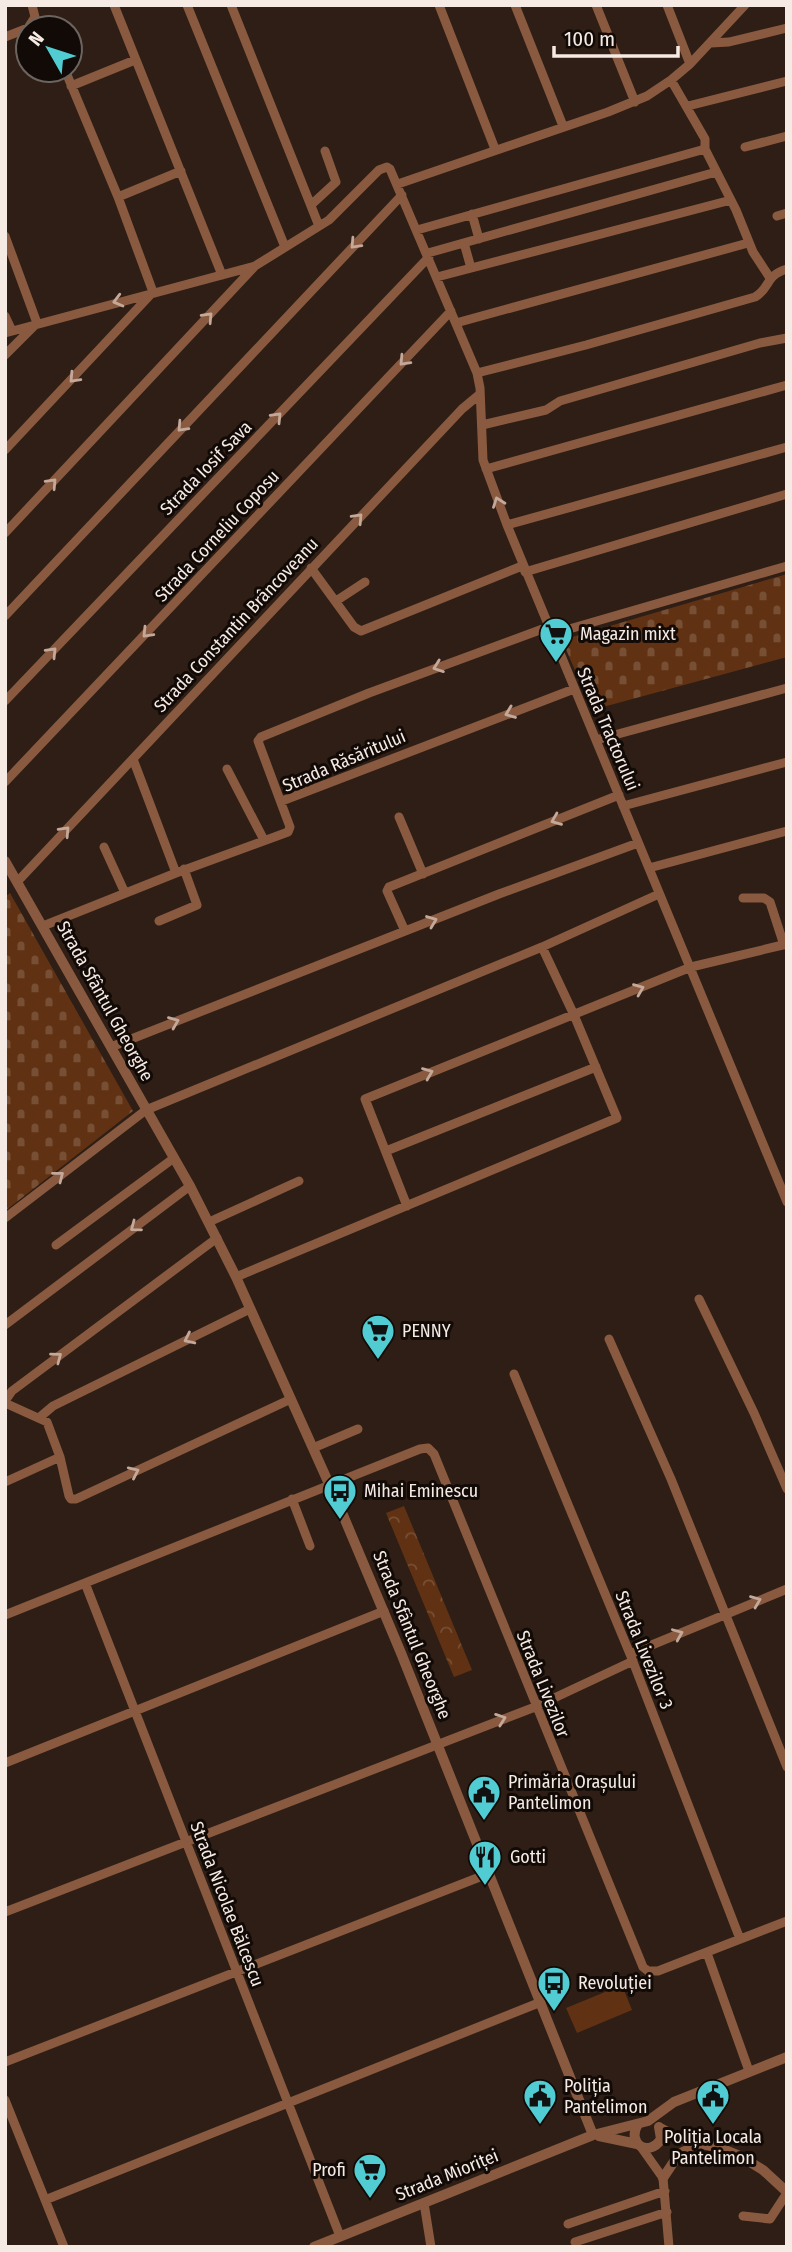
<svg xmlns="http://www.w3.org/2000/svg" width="792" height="2252" font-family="'Fira Sans Condensed',sans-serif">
<defs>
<pattern id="cemetery-stones" width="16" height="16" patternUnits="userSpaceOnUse" patternTransform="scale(1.75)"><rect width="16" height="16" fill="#603112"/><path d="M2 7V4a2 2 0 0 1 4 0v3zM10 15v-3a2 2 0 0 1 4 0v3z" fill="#774f34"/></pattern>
<pattern id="park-crowns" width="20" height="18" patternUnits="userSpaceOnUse" patternTransform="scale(1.75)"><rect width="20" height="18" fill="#603112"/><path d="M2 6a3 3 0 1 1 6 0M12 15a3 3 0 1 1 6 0" fill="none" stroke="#774f34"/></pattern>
</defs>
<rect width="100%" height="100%" fill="#2e1e15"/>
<path fill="#603112" d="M622,1985L632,2010L577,2033L566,2008Z"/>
<path fill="url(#cemetery-stones)" d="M787,574V657L592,710L562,640Z
M10,893L133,1111L5,1211V897Z"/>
<path fill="url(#park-crowns)" d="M404,1506L472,1670L454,1677L386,1513Z"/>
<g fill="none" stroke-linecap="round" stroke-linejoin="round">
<path stroke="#895a3f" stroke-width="9" d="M114,5L222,275
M187,5L285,247
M231,5L319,226
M439,5L495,149
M515,5L563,126
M596,5L635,102
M667,5L690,64
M5,37L28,28L35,17L32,5
M711,43L729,42L787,28
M671,80L705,139V149L736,210L753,252L770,278
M71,86L135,60
M688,106L787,81
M745,147L787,136
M398,184L608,112L647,96L671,80L690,64L745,5
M118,197L181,171
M311,205L336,182L325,151
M472,214L479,239
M777,216L787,213
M417,230L705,149
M5,236L37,323L5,355
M464,243L471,268
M428,253L716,172
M437,277L731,200
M5,316L12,331
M456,323L748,243
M5,333L255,266L329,220L379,170L387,167L390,169L477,373L480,388L483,460L507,525L787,1202
M477,373L586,345L755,297C771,288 764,276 787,269
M482,425L546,410L560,401L760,343L787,338
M5,450L153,292L118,197L65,70
M486,469L787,385
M507,525L787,447
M5,533L255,266
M311,568L354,627L361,631L522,566
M525,572L787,494
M336,601L365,582
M5,616L402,195
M552,634L787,566
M5,701L429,257
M596,740L787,688
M133,759L176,873
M227,769L264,840
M5,782L451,311
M282,801L574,689
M623,806L787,762
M399,817L423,874
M104,847L125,893
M649,868L787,831
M18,881L462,409L480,394
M743,898H764L770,902L784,945
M159,921L197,905L184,869
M43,926L176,873L288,832L290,827L258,741L261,737L369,693L548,627
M405,931L387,891L389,887L619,795
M111,1047L499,894L638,843
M386,1151L596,1067
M407,1206L365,1099L691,967L787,944
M5,1218L146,1110L542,947L659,894
M209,1222L299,1181
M56,1245L174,1158
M236,1277L617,1118L574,1015L542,947
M699,1299L754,1413L787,1489
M5,1325L190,1186
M609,1339L671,1479L787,1767
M514,1374L630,1654L740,1939
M5,1401L12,1391L217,1238
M5,1403L47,1422L60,1457L69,1496L71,1499H76L291,1399
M40,1417L53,1406L250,1309
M313,1448L358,1429
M5,1482L60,1457
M292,1499L310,1546
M85,1583L340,2236
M5,1615L420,1449L428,1448L434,1454L643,1967L648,1971H658L787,1921
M630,1654L787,1589
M5,1763L384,1611
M5,1912L535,1707L633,1661
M707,1953L749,2071
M5,2062L490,1873
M5,2100L64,2247
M641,2147L663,2178L669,2247
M45,2200L541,2002
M424,2203L431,2247
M743,2216L770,2219L787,2193
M568,2224L665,2191
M575,2242L667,2212"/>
<path stroke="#895a3f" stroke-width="10" d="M5,861L190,1186L236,1277L343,1515L401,1653L593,2135
M638,2124C626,2144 649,2158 661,2139L659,2127
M660,2128L680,2139L720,2148L742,2157L763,2170L787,2192
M599,2136L637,2144
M663,2178L679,2154L701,2143
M314,2247L593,2135L648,2121L674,2102L787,2057"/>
</g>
<defs><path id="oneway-chevron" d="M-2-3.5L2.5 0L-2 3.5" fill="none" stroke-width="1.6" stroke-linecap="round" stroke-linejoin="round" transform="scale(1.75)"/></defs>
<g stroke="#c4a99a">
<use href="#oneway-chevron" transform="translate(355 244) rotate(133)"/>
<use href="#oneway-chevron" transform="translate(118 301) rotate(165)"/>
<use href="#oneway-chevron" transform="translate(208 317) rotate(-47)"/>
<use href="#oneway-chevron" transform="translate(404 361) rotate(133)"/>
<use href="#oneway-chevron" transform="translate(74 378) rotate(133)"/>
<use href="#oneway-chevron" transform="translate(277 417) rotate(-46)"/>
<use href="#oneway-chevron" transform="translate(182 427) rotate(133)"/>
<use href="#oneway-chevron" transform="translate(52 483) rotate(-47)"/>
<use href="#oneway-chevron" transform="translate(498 502) rotate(-110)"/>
<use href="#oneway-chevron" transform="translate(358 518) rotate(-47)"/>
<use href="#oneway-chevron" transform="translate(147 633) rotate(134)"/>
<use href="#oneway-chevron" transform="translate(52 652) rotate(-46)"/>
<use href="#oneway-chevron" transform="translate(438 667) rotate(160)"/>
<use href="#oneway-chevron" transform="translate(510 713) rotate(159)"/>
<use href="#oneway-chevron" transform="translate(556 820) rotate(158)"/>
<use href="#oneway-chevron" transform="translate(65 831) rotate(-47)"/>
<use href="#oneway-chevron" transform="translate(432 921) rotate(-21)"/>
<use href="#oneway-chevron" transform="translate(639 989) rotate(-22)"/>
<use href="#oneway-chevron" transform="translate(174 1022) rotate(-22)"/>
<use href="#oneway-chevron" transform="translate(428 1073) rotate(-22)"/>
<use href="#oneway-chevron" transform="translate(59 1176) rotate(-38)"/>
<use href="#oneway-chevron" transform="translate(135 1227) rotate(143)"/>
<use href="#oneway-chevron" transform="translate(189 1339) rotate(154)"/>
<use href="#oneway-chevron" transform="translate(57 1357) rotate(-37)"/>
<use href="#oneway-chevron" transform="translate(134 1472) rotate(-25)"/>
<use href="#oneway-chevron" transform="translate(756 1601) rotate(-22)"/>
<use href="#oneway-chevron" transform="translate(678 1634) rotate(-23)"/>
<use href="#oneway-chevron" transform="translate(501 1719) rotate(-20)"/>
</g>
<defs>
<symbol id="supermarket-pin" viewBox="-11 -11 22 30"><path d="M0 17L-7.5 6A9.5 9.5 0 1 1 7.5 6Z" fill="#51ccd3" stroke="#110a06"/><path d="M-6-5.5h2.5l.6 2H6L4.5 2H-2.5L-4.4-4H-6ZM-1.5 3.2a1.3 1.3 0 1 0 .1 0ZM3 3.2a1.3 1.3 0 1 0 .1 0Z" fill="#111"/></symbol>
<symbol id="bus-pin" viewBox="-11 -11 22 30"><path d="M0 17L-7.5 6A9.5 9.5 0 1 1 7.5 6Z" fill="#51ccd3" stroke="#110a06"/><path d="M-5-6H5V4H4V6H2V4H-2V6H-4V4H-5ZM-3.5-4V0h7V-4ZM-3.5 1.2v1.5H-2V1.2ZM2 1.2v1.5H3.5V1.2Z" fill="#111"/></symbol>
<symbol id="civic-pin" viewBox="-11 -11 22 30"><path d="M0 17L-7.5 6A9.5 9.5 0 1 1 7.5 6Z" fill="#51ccd3" stroke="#110a06"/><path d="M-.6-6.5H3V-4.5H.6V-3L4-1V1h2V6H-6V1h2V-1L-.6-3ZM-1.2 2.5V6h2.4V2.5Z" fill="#111"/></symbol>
<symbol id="restaurant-pin" viewBox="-11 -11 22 30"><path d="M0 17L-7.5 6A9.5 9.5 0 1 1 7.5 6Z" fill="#51ccd3" stroke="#110a06"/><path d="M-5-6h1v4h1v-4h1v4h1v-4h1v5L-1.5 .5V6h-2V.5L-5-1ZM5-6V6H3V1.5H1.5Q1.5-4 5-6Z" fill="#111"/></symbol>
</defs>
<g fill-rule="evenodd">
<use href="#supermarket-pin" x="537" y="615" width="38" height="52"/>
<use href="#supermarket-pin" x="359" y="1312" width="38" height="52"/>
<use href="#bus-pin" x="321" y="1472" width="38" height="52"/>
<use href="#civic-pin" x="465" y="1773" width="38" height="52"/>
<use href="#restaurant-pin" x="466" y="1838" width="38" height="52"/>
<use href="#bus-pin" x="535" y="1964" width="38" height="52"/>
<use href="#civic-pin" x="521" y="2077" width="38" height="52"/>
<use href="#civic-pin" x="694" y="2077" width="38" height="52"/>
<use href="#supermarket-pin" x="351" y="2151" width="38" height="52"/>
</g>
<g text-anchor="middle" stroke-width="6" stroke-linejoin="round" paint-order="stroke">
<g font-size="18" fill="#f5eae4" stroke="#110a06">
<text transform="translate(206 468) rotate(-46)" y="6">Strada Iosif Sava</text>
<text transform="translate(217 536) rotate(-47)" y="6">Strada Corneliu Coposu</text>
<text transform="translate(236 625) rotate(-47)" y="6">Strada Constantin Brâncoveanu</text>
<text transform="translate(608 729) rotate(67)" y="6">Strada Tractorului</text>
<text transform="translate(344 761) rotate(-23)" y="6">Strada Răsăritului</text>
<text transform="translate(105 1001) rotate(61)" y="6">Strada Sfântul Gheorghe</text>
<text transform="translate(412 1635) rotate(68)" y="6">Strada Sfântul Gheorghe</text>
<text transform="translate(644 1650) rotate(68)" y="6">Strada Livezilor 3</text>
<text transform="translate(543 1684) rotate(68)" y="6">Strada Livezilor</text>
<text transform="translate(227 1904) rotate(69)" y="6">Strada Nicolae Bălcescu</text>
<text transform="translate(447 2175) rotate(-22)" y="6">Strada Mioriței</text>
</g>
<g font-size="18" fill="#f5eae4" stroke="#110a06" text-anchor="start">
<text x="580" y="640">Magazin mixt</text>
<text x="402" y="1337">PENNY</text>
<text x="364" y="1497">Mihai Eminescu</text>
<text x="508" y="1788">Primăria Orașului<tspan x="508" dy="21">Pantelimon</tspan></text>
<text x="510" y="1863">Gotti</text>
<text x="578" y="1989">Revoluției</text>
<text x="564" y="2092">Poliția<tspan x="564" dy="21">Pantelimon</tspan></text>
<text x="713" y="2143" text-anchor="middle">Poliția Locala<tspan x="713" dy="21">Pantelimon</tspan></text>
<text x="346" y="2176" text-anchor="end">Profi</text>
</g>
</g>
<rect width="792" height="2252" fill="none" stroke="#f5eae4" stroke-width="14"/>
<g transform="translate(49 49) rotate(309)"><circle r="33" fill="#110a06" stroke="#6c645f" stroke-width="2"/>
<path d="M0-5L12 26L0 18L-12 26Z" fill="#51ccd3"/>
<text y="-10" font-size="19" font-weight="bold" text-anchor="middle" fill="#f5eae4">N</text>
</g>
<path d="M554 46v10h124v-10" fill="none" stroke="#f5eae4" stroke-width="3.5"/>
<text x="564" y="46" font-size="21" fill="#f5eae4" stroke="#110a06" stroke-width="5" paint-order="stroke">100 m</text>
</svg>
